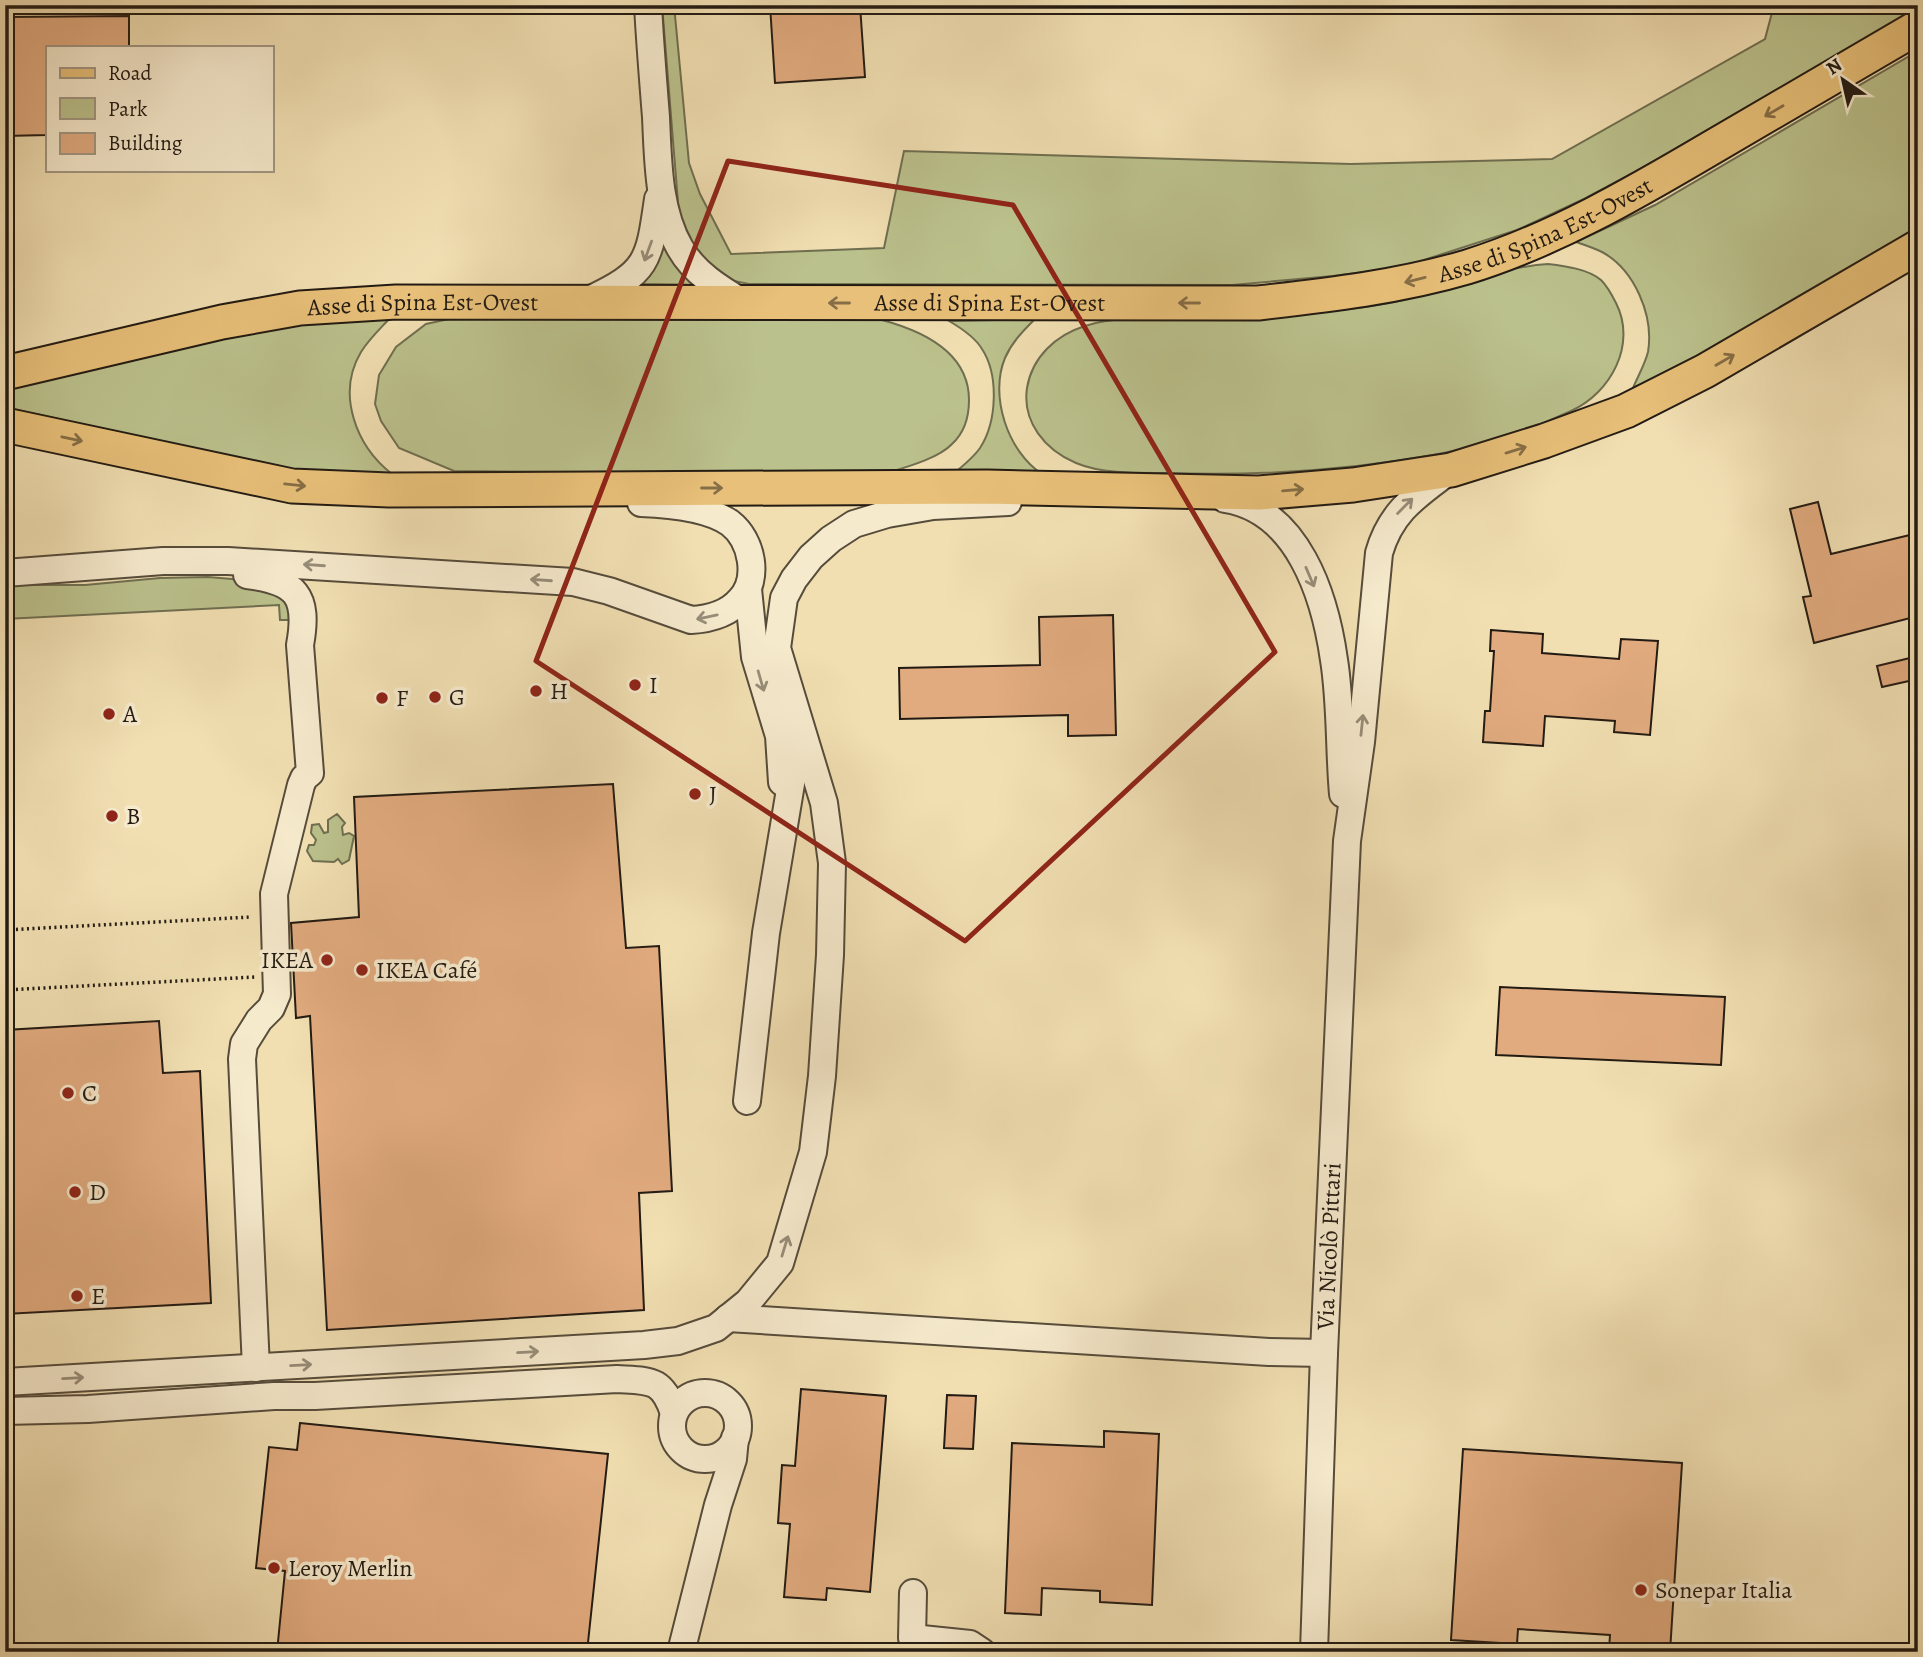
<svg xmlns="http://www.w3.org/2000/svg" width="1923" height="1657" font-family="Alegreya,serif">
<rect width="100%" height="100%" fill="#f1dfb2"/>
<filter id="stains"><feTurbulence type="fractalNoise" baseFrequency=".00286" numOctaves="4"/><feColorMatrix values="0 0 0 0 .2 0 0 0 0 .09 0 0 0 0 .02 0 0 0 .5 -.17"/></filter>
<radialGradient id="worn" r=".72"><stop offset=".6" stop-color="#630" stop-opacity="0"/><stop offset="1" stop-color="#630" stop-opacity=".3"/></radialGradient>
<path fill="#bbc18c" stroke="#6f6e50" stroke-width="2" d="M662,5H674L689,163L700,194L731,254L884,248L904,151L1351,164L1552,159L1765,39L1774,5H1918V8L1642,168L1586,198L1517,230L1402,267L1333,276L1232,285L749,284L724,279L707,270L680,227Z
M1918,51V227C1824,282 1732,343 1633,388C1638,376 1645,364 1648,352C1654,316 1635,270 1602,252C1594,248 1585,245 1576,242L1655,205Z
M665,239L700,285L638,284Z
M1548,264C1565,266 1588,269 1601,280C1607,286 1612,295 1616,303C1637,344 1611,393 1571,411C1528,431 1479,447 1433,455C1344,471 1255,476 1165,473C1137,473 1102,474 1076,463C1045,450 1022,422 1027,388C1032,357 1056,335 1085,326C1121,314 1171,320 1209,319C1252,319 1297,316 1340,310C1362,308 1386,304 1408,299C1455,288 1500,267 1548,264Z
M458,317L882,320C923,331 969,352 969,400C969,416 964,433 952,444C938,459 903,468 884,474L454,471L399,448L381,421L375,404L379,375L396,347L426,324Z
M390,318C380,329 369,339 361,352C336,394 356,446 392,474L293,472L5,407V387L230,334L312,322Z
M1035,319C1023,331 1012,342 1005,358C989,396 1008,452 1042,474H953C963,466 973,458 980,448C997,422 999,375 982,349C975,337 961,328 949,321Z
M208,577L256,581L289,593L290,620H280L279,605L5,619V585H85L160,578Z
M337,814L345,823L342,827L343,835L349,833L354,836L349,860L342,864L338,859L334,862L313,861L307,851L309,845H314L316,840L311,833L312,825L319,824L324,833L328,832V820Z"/>
<path fill="#e1ab7f" stroke="#231b13" stroke-width="2" d="M770,5H860L865,77L775,83Z
M129,16V47H47V135L5,136V17Z
M1818,502L1831,554L1918,533V616L1814,643L1803,597L1811,596L1790,509Z
M1113,615L1116,735L1068,736V715L900,719L899,668L1040,665L1039,617Z
M1491,630L1543,634L1542,653L1619,659L1621,639L1658,641L1650,735L1614,732L1615,721L1545,716L1543,746L1483,742L1485,711H1490L1494,651H1490Z
M1914,657L1918,679L1882,687L1877,666Z
M613,784L626,948L659,946L672,1191L639,1193L644,1310L327,1330L310,1016L296,1018L291,923L359,917L354,797Z
M1500,987L1725,997L1721,1065L1496,1055Z
M159,1021L163,1073L200,1071L211,1303L5,1314V1030Z
M801,1389L886,1396L870,1592L827,1588L826,1600L784,1597L790,1524L778,1523L782,1465L795,1466Z
M947,1395L976,1396L973,1449L944,1448Z
M300,1423L608,1454L587,1652H277L285,1571L256,1568L269,1447L297,1450Z
M1104,1431L1159,1434L1152,1605L1100,1602V1591L1042,1588L1041,1615L1005,1613L1012,1443L1104,1447Z
M1463,1449L1682,1463L1670,1652L1609,1650L1610,1635L1518,1629L1517,1644L1451,1640Z"/>
<g fill="none" stroke-linecap="round" stroke-linejoin="round">
<defs>
<g id="minor">
<path d="M648,5C650,43 653,80 656,117C658,160 658,210 680,248C694,273 720,289 744,303"/>
<path d="M589,300C648,272 649,262 658,199"/>
<path d="M1225,499C1298,510 1325,596 1334,660C1341,703 1339,750 1343,794"/>
<path d="M5,573L163,561H228L573,582L609,591L691,620C708,619 728,614 740,600C760,579 752,540 730,523C707,507 667,504 641,503"/>
<path d="M247,575C296,581 309,595 300,645L310,773L304,778L301,785L274,894L277,994L271,1008L259,1020L244,1044L242,1059L256,1368"/>
<path d="M748,589L755,657L779,736L782,782"/>
<path d="M747,1101L766,933L799,736"/>
<path d="M728,1318L1269,1352L1324,1353"/>
<path d="M5,1382L644,1345L678,1341L716,1328L748,1302L780,1263L813,1152L822,1076L830,955L832,863L824,803L777,648L784,598L794,579L811,557L831,539L854,524L887,514L933,506L1008,502"/>
<circle cx="705" cy="1426" r="33"/>
<path d="M5,1411L88,1409L274,1396H315L617,1379C650,1381 662,1378 674,1413"/>
<path d="M913,1593L912,1638L970,1644L982,1652"/>
<path d="M681,1652L718,1505L733,1459L735,1438"/>
<path id="s1" d="M1314,1652L1324,1353L1347,841L1361,742L1379,553C1391,511 1416,496 1449,471"/>
</g>
<g id="major">
<path id="s2" d="M5,373L222,322L300,308L396,302L1258,303C1329,295 1399,287 1467,267C1554,240 1633,194 1711,148C1780,108 1849,68 1918,27"/>
<path d="M5,425L292,486L389,490L987,487L1259,493L1353,485L1451,470L1544,441L1626,411L1705,371L1918,247"/>
</g>
</defs>
<use href="#minor" stroke="#564c3b" stroke-width="30"/>
<use href="#major" stroke="#231b13" stroke-width="37"/>
<path stroke="#231b13" stroke-width="3.5" stroke-dasharray="2 3.5" stroke-linecap="butt" d="M5,930L251,917
M5,990L255,977"/>
<use href="#minor" stroke="#f6eacd" stroke-width="26"/>
<use href="#major" stroke="#e8c079" stroke-width="33"/>
</g>
<defs><path id="oneway-shaft" d="M-6 0H5M1.5-3L5.5 0L1.5 3" fill="none" stroke-width="1.6" stroke-linecap="round" stroke-linejoin="round" transform="scale(1.75)"/></defs>
<g stroke="#866e46">
<use href="#oneway-shaft" transform="translate(1774 111) rotate(150)"/>
<use href="#oneway-shaft" transform="translate(1415 280) rotate(166)"/>
<use href="#oneway-shaft" transform="translate(839 303) rotate(180)"/>
<use href="#oneway-shaft" transform="translate(1189 303) rotate(180)"/>
<use href="#oneway-shaft" transform="translate(1725 360) rotate(-30)"/>
<use href="#oneway-shaft" transform="translate(72 439) rotate(12)"/>
<use href="#oneway-shaft" transform="translate(1516 450) rotate(-17)"/>
<use href="#oneway-shaft" transform="translate(295 485) rotate(6)"/>
<use href="#oneway-shaft" transform="translate(712 488)"/>
<use href="#oneway-shaft" transform="translate(1293 490) rotate(-5)"/>
</g>
<g stroke="#978d79">
<use href="#oneway-shaft" transform="translate(648 251) rotate(110)"/>
<use href="#oneway-shaft" transform="translate(1405 506) rotate(-45)"/>
<use href="#oneway-shaft" transform="translate(314 565) rotate(-176)"/>
<use href="#oneway-shaft" transform="translate(1310 577) rotate(67)"/>
<use href="#oneway-shaft" transform="translate(541 580) rotate(-176)"/>
<use href="#oneway-shaft" transform="translate(707 617) rotate(168)"/>
<use href="#oneway-shaft" transform="translate(761 681) rotate(74)"/>
<use href="#oneway-shaft" transform="translate(1362 725) rotate(-84)"/>
<use href="#oneway-shaft" transform="translate(785 1246) rotate(-73)"/>
<use href="#oneway-shaft" transform="translate(528 1352) rotate(-3)"/>
<use href="#oneway-shaft" transform="translate(301 1365) rotate(-3)"/>
<use href="#oneway-shaft" transform="translate(73 1378) rotate(-3)"/>
</g>
<path fill="none" stroke="#8f2418" stroke-width="5" stroke-linejoin="round" d="M728,161L1013,205L1275,652L965,941L536,661Z"/>
<g fill="#8f2418" stroke="#f6eacd" stroke-width="2.5">
<circle cx="635" cy="685" r="7"/>
<circle cx="536" cy="691" r="7"/>
<circle cx="435" cy="697" r="7"/>
<circle cx="382" cy="698" r="7"/>
<circle cx="109" cy="714" r="7"/>
<circle cx="695" cy="794" r="7"/>
<circle cx="112" cy="816" r="7"/>
<circle cx="327" cy="960" r="7"/>
<circle cx="362" cy="970" r="7"/>
<circle cx="68" cy="1093" r="7"/>
<circle cx="75" cy="1192" r="7"/>
<circle cx="77" cy="1296" r="7"/>
<circle cx="274" cy="1568" r="7"/>
<circle cx="1641" cy="1590" r="7"/>
</g>
<g text-anchor="middle" stroke-width="7" stroke-linejoin="round" paint-order="stroke">
<g font-size="24" fill="#231b13" stroke="#f6eacd">
<text dy="8" stroke="none"><textPath href="#s2" startOffset="1559">Asse di Spina Est-Ovest</textPath></text>
<text dy="8" stroke="none"><textPath href="#s2" startOffset="992">Asse di Spina Est-Ovest</textPath></text>
<text dy="8" stroke="none"><textPath href="#s2" startOffset="425">Asse di Spina Est-Ovest</textPath></text>
<text dy="8" stroke="none"><textPath href="#s1" startOffset="406">Via Nicolò Pittari</textPath></text>
</g>
<g font-size="24" fill="#231b13" stroke="#f6eacd" text-anchor="start">
<text x="649" y="693">I</text>
<text x="550" y="699">H</text>
<text x="449" y="705">G</text>
<text x="396" y="706">F</text>
<text x="123" y="722">A</text>
<text x="709" y="802">J</text>
<text x="126" y="824">B</text>
<text x="313" y="968" text-anchor="end">IKEA</text>
<text x="376" y="978">IKEA Café</text>
<text x="82" y="1101">C</text>
<text x="89" y="1200">D</text>
<text x="91" y="1304">E</text>
<text x="288" y="1576">Leroy Merlin</text>
<text x="1655" y="1598">Sonepar Italia</text>
</g>
</g>
<rect width="1923" height="1657" fill="none" stroke="#f1dfb2" stroke-width="28"/>
<rect x="7" y="7" width="1909" height="1643" fill="none" stroke="#231b13" stroke-width="3.5"/>
<rect x="14" y="14" width="1895" height="1629" fill="none" stroke="#231b13" stroke-width="2"/>
<rect x="46" y="46" width="228" height="126" fill="#f6eacd" stroke="#a29783" stroke-width="2"/>
<rect x="60" y="68" width="35" height="10" fill="#e8c079" stroke="#a29783" stroke-width="2"/>
<text x="108" y="80" font-size="21" fill="#231b13">Road</text>
<rect x="60" y="98" width="35" height="21" fill="#bbc18c" stroke="#a29783" stroke-width="2"/>
<text x="108" y="116" font-size="21" fill="#231b13">Park</text>
<rect x="60" y="133" width="35" height="21" fill="#e1ab7f" stroke="#a29783" stroke-width="2"/>
<text x="108" y="150" font-size="21" fill="#231b13">Building</text>
<g transform="translate(1843 80) rotate(326)" stroke="#f6eacd" stroke-width="5" paint-order="stroke">
<path d="M0-5L12 26L0 18L-12 26Z" fill="#231b13"/>
<text y="-10" font-size="19" font-weight="bold" text-anchor="middle" fill="#231b13">N</text>
</g>
<rect width="100%" height="100%" filter="url(#stains)"/>
<rect width="100%" height="100%" fill="url(#worn)"/>
</svg>
